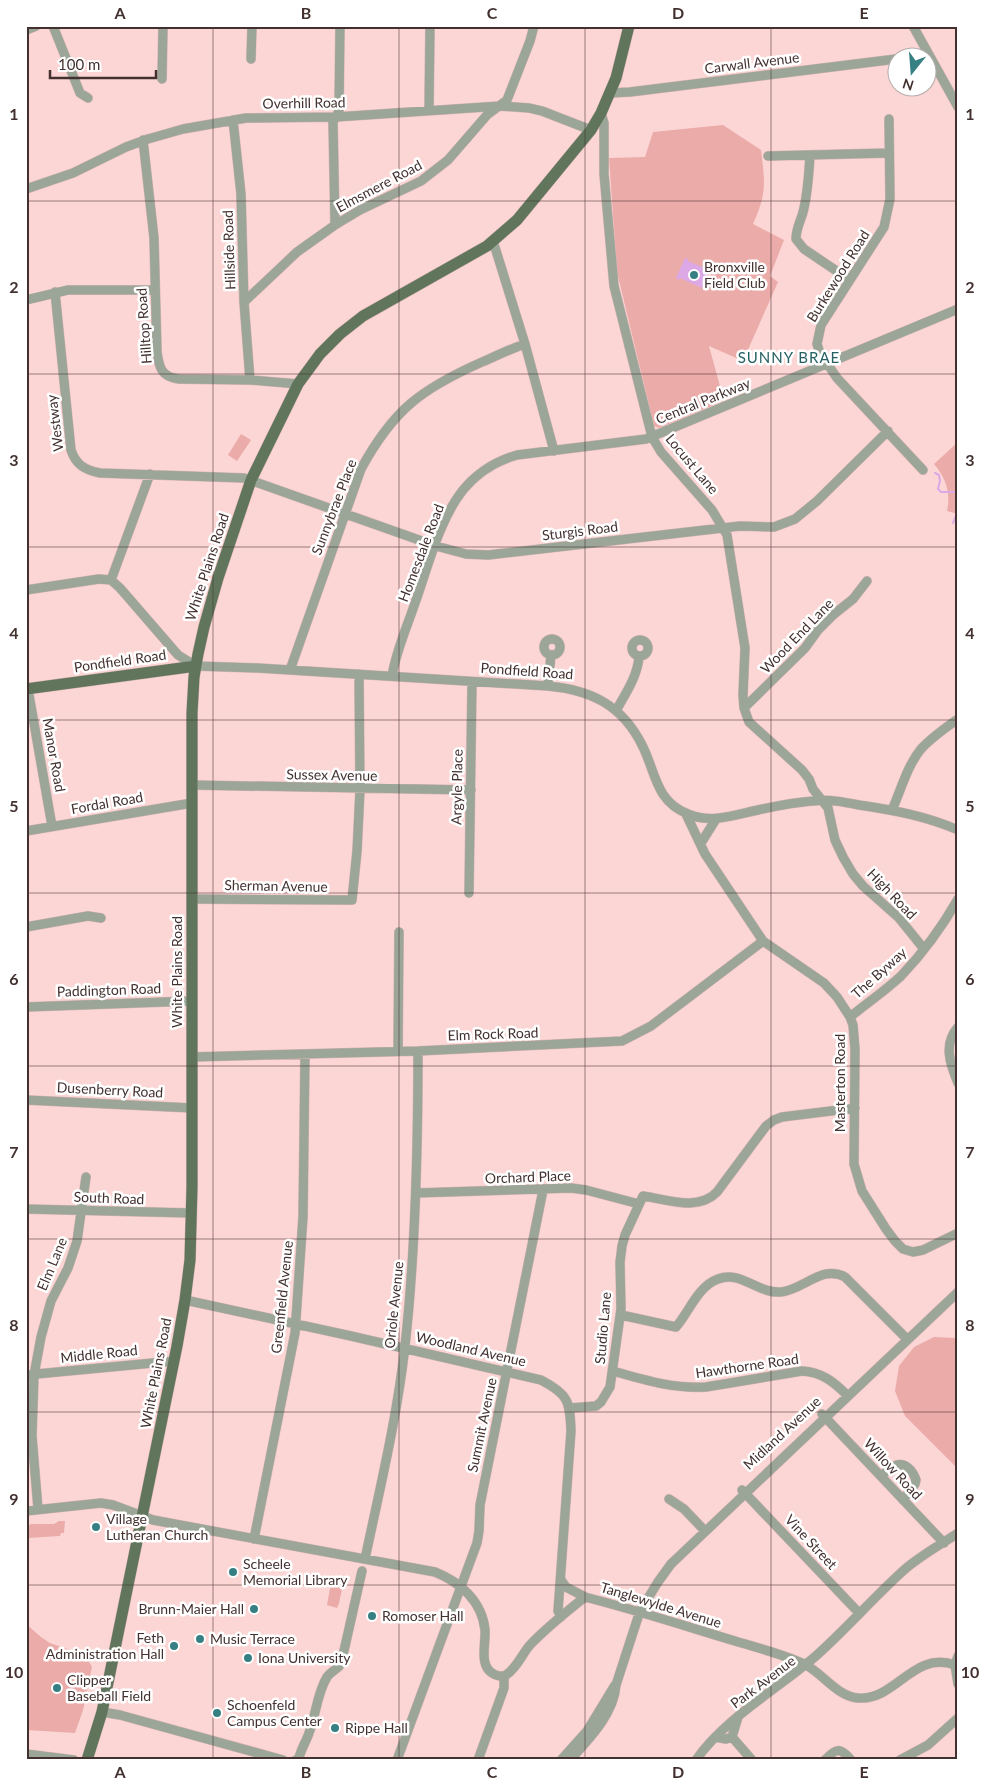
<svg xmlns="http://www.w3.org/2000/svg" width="984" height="1786" font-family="Lato,sans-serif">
<rect width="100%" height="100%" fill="#fcd6d5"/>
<path fill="#eaaba9" d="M723,125L761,150C765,183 767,193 753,224L784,240L770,276L778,282L743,361L709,346L724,401L659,428L654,426L617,272L609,158L645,157L653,132Z
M241,434L251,440L237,461L228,455Z
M958,442V514L947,511C951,493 946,478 934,464Z
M958,1336V1469L905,1416L895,1391L899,1366L914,1347L934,1337L955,1338Z
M59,1521H65L64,1533H61L60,1536L28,1538V1533H26V1528L31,1524H54Z
M331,1583L343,1585L339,1603L337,1608L327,1605Z
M26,1624L41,1637L50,1643L85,1655L92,1667L83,1710L75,1733L26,1730Z"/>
<path fill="#dca9e6" d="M685,258L688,259V261L709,270L702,288L680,278L679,280L676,278Z"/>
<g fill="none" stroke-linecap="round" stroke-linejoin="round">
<path stroke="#dca9e6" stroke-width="2" d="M935,473L939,475L940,481L938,489L941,492H956L958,495
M958,503V508
M953,523L958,511"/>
<defs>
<path id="minor" d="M53,26L80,93L88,98
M913,26L958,107
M26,30L36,26
M910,58L929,55
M251,59L252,26
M162,79L163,26
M610,93L630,92L896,59
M429,110L430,26
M601,113L604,123V174L614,286L652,437L661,452L712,510L727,535L745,648L743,695L744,708L749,722L802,770L809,779L813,789L828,808L835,840L843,857L853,874L863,886L899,918L924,949
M889,119L890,199L884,227L821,325L817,344L820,353L837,378L923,470
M233,120L241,194L244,302L250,380
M143,140L154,238L157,352C159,367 161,377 179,379L250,380L298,384
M810,155C809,173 808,190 804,208C802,219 796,227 796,239L804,249L850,280
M768,156L889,153
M26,189L73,173L126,147L148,139L183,129L246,118L336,117L500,106L529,108L542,111L591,130
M335,225L333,122L339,111L340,26
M493,241L525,344L554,451
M55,292L71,450C76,465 85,470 100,473L244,478L436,546L466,554L488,555L740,526L774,527L795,519L817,501L888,431
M26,300L68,290H154
M244,302L297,252L335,225L360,210L421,181L448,160L487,115L507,100L530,41L534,26
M111,580L150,474
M26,590L99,579L111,580L120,588L178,655L196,666L258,668L548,686C591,690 622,705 642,745C656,772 655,801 688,814C711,824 735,815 758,810C776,806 796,802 814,801C829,799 844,802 859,805C893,810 926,816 958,830
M544 647a8 8 0 1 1 16 0a8 8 0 1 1-16 0Z
M632 648a8 8 0 1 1 16 0a8 8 0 1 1-16 0Z
M290,670L361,469C393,410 421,389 482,362C496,356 510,349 525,344
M392,676C396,651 407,627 415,603C428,567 439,520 463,490C477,473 496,461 517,455L646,439L958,309
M548,686L551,655
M28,689L52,826
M744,708L805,648L818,630L833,615L853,599L867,581
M616,711C625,694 638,676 639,656
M192,785L471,790
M892,810C901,790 907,766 921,749C932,737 945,728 958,719
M686,814L705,854L763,941L824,983L837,997L850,1017L853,1025L855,1049L854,1164L862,1191L886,1229L895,1241L903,1249L913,1252L923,1250L958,1233
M26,831L192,803
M701,843L716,819
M469,893L472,682
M193,899L352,900L357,851L360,790L359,674
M26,927L88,916L101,918
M26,1007L192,1001
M850,1017C867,1003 885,991 901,976C923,953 942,927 958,899
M958,1027C943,1044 950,1064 958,1083
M398,1051L399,932
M192,1057L418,1051L622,1041L651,1026L763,941
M26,1100L192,1108
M416,1193L571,1188L586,1190L639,1204
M26,1209L191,1213
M185,1300L351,1336L541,1380C568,1394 570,1401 571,1431L558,1611L561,1617
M621,1315L676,1327C689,1312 698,1286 718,1279C741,1270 758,1294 781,1292C803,1290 823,1264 845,1277L907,1339
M613,1371C645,1380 673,1389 706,1387L802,1371C822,1372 834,1382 848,1396
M26,1375L174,1361
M570,1408L596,1406L601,1402L610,1387L621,1309L620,1262L622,1246L625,1235L643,1196C666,1199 698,1212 717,1192L766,1126L774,1120L782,1117L855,1108
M822,1414L944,1543
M881,1476C885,1473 890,1468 894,1466C905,1461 913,1471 916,1480L915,1484L903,1500
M742,1490L859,1613
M669,1499L684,1509L705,1531
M38,1509L32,1436L34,1375L41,1337L51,1301L68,1268L77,1241L86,1177
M26,1511L101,1503L113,1505L153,1520L435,1572C460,1582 482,1601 485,1630C486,1643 479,1665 492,1673C496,1676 502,1677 506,1675C517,1668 522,1654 530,1645C547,1627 566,1612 585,1597C636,1610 685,1626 735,1641C758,1648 783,1654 804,1664C823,1673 836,1696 858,1698C896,1701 913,1650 955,1665L958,1656
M254,1539L295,1333L303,1217L305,1054
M365,1559C380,1488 397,1418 405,1346C416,1248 418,1149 418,1051
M561,1580L566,1587L585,1597
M958,1667L955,1665L958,1684
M102,1712L120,1715L283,1760
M715,1737L726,1739L732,1737L738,1717
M732,1737L752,1760
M26,1754L74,1760
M296,1760L299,1758C301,1749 306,1742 309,1733C316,1715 317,1693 327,1677C331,1671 337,1670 341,1664L362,1571
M397,1760L477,1543L479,1531L480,1505L543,1190
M478,1760L504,1688V1676
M561,1760L587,1731L615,1685
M570,1760C589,1739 614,1714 616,1685L640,1611L658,1582L671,1564L958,1292
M696,1760C724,1719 779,1688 817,1655C847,1628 874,1597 904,1570C920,1556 940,1545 958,1533
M825,1760C836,1748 840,1747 851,1760
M900,1760L928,1745L958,1718"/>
<path id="major" d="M26,689L196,666
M87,1760L102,1712L177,1346L185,1300L190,1260L192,1187V713L194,677L198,654L204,627L218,578L251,480L298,384L320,354L340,334L363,316L487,246L517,220L591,130L601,113L616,78L629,26"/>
</defs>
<use href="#minor" stroke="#d7b5b4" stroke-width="10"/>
<use href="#major" stroke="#d7b5b4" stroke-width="12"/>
<use href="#minor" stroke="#9ba698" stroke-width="9"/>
<use href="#major" stroke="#60755c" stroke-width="11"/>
</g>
<path fill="none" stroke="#433130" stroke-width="1" stroke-opacity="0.55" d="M213,26V1760M399,26V1760M585,26V1760M771,26V1760M26,201H958M26,374H958M26,547H958M26,720H958M26,893H958M26,1066H958M26,1239H958M26,1412H958M26,1585H958"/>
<g fill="#367f83" stroke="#fff" stroke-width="2">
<circle cx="694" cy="275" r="5"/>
<circle cx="96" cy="1527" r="5"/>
<circle cx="233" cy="1572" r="5"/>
<circle cx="254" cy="1609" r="5"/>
<circle cx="372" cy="1616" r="5"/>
<circle cx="200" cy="1639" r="5"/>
<circle cx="174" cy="1646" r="5"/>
<circle cx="248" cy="1658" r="5"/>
<circle cx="57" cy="1688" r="5"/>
<circle cx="217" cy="1713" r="5"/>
<circle cx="335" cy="1728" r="5"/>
</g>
<g text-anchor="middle" stroke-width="5" stroke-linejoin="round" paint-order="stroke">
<g font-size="14" fill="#433130" stroke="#fff">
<text transform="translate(752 63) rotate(-7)" y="5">Carwall Avenue</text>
<text transform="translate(304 103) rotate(-1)" y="5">Overhill Road</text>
<text transform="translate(379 186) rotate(-28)" y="5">Elmsmere Road</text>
<text transform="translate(229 250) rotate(-92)" y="5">Hillside Road</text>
<text transform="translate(838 276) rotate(-58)" y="5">Burkewood Road</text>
<text transform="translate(144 326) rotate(-94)" y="5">Hilltop Road</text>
<text transform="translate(703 401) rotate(-22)" y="5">Central Parkway</text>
<text transform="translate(55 423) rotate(-97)" y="5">Westway</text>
<text transform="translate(692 464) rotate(50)" y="5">Locust Lane</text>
<text transform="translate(334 507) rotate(-69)" y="5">Sunnybrae Place</text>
<text transform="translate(580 531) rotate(-7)" y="5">Sturgis Road</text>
<text transform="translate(421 553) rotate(-69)" y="5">Homesdale Road</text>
<text transform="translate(207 567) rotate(-72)" y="5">White Plains Road</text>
<text transform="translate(797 636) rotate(-46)" y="5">Wood End Lane</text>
<text transform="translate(120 661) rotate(-8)" y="5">Pondfield Road</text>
<text transform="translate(527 671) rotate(4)" y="5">Pondfield Road</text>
<text transform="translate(54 755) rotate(80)" y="5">Manor Road</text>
<text transform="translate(332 775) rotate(1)" y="5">Sussex Avenue</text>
<text transform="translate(457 787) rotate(-89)" y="5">Argyle Place</text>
<text transform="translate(107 803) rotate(-10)" y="5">Fordal Road</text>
<text transform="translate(276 886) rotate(1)" y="5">Sherman Avenue</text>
<text transform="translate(892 894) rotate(46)" y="5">High Road</text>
<text transform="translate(177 972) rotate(-90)" y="5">White Plains Road</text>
<text transform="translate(879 973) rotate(-42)" y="5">The Byway</text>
<text transform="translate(109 990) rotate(-2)" y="5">Paddington Road</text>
<text transform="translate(493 1034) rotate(-2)" y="5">Elm Rock Road</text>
<text transform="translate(840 1083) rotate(-90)" y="5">Masterton Road</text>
<text transform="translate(110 1090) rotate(3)" y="5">Dusenberry Road</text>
<text transform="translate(528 1177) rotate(-2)" y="5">Orchard Place</text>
<text transform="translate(109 1198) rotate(2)" y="5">South Road</text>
<text transform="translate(52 1264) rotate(-67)" y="5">Elm Lane</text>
<text transform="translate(282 1297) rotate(-84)" y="5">Greenfield Avenue</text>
<text transform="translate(394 1305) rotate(-84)" y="5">Oriole Avenue</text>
<text transform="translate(603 1328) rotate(-85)" y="5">Studio Lane</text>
<text transform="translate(471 1349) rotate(13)" y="5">Woodland Avenue</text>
<text transform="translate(99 1354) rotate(-6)" y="5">Middle Road</text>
<text transform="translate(747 1366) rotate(-8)" y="5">Hawthorne Road</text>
<text transform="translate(156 1373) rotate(-79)" y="5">White Plains Road</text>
<text transform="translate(482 1425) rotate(-78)" y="5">Summit Avenue</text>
<text transform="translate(782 1433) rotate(-43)" y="5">Midland Avenue</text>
<text transform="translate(893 1469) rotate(47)" y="5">Willow Road</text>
<text transform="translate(811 1542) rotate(47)" y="5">Vine Street</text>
<text transform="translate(661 1605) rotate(17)" y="5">Tanglewylde Avenue</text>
<text transform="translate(763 1682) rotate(-37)" y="5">Park Avenue</text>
</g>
<g font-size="14" fill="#433130" stroke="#fff" text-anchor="start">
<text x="704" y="272">Bronxville<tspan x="704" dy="16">Field Club</tspan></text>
<text x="106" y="1524">Village<tspan x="106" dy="16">Lutheran Church</tspan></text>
<text x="243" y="1569">Scheele<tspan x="243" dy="16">Memorial Library</tspan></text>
<text x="244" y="1614" text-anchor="end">Brunn-Maier Hall</text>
<text x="382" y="1621">Romoser Hall</text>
<text x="164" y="1643" text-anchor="end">Feth<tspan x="164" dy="16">Administration Hall</tspan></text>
<text x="210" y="1644">Music Terrace</text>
<text x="258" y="1663">Iona University</text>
<text x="67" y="1685">Clipper<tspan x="67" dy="16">Baseball Field</tspan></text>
<text x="227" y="1710">Schoenfeld<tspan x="227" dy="16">Campus Center</tspan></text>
<text x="345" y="1733">Rippe Hall</text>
</g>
<g font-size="15" letter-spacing="1" fill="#266063" stroke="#fff">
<text x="789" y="363">SUNNY BRAE</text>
</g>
</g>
<rect width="984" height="1786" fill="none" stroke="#ffffff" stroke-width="55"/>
<g transform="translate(912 72) rotate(197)"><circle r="24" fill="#ffffff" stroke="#b4adac"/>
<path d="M0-4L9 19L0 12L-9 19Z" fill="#367f83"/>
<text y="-8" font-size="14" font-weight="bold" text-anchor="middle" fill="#433130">N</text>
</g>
<path d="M50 70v8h106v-8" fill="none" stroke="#433130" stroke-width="2.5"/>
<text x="58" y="70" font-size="15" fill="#433130" stroke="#ffffff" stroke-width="4" paint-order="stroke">100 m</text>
<rect x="28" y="28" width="928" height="1730" fill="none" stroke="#433130" stroke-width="2"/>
<g font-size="16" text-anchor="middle" font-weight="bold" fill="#433130">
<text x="120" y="19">A</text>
<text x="306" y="19">B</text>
<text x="492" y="19">C</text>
<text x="678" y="19">D</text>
<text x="864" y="19">E</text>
<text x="14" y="120">1</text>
<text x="970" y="120">1</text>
<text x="14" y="293">2</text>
<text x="970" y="293">2</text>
<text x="14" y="466">3</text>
<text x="970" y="466">3</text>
<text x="14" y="639">4</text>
<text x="970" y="639">4</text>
<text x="14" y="812">5</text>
<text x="970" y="812">5</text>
<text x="14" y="985">6</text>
<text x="970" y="985">6</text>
<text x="14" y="1158">7</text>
<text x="970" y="1158">7</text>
<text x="14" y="1331">8</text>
<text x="970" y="1331">8</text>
<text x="14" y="1505">9</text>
<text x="970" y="1505">9</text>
<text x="14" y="1678">10</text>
<text x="970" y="1678">10</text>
<text x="120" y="1778">A</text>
<text x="306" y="1778">B</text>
<text x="492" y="1778">C</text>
<text x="678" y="1778">D</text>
<text x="864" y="1778">E</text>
</g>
</svg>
